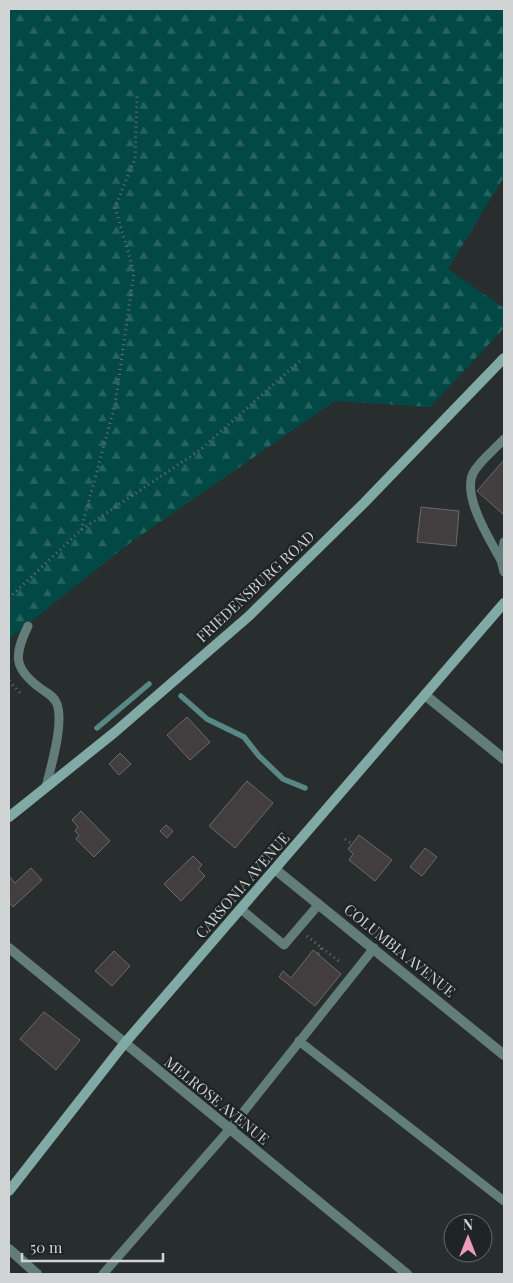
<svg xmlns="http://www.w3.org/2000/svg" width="513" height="1283" font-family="'Playfair Display',serif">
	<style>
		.forest { fill: url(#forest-firs) }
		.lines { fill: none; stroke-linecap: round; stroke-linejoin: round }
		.stream { stroke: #588885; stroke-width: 5.5 }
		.building { fill: #423d3e; stroke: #6e686a }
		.path { stroke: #6b7070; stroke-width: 3; stroke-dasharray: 1 4; stroke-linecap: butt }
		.lane { stroke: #637d7a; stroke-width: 9 }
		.street { stroke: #637d7a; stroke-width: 10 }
		.secondary { stroke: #81aaa6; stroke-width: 10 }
		.labels { text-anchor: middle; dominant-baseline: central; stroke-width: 5; stroke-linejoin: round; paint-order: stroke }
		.street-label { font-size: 15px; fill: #d0d4d4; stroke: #1f2424 }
	</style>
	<defs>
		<pattern id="forest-firs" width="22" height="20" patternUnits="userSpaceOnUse" patternTransform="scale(1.25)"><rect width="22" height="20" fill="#024945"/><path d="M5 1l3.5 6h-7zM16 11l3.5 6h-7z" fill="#26625f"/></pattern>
	</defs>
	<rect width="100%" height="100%" fill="#282e2e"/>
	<path class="forest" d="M 9,9 L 504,9 L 504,177 L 448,269 L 504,308 L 504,328 L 430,407 L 335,401 L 127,545 L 9,639 Z"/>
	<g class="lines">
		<g class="stream">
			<path d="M 181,696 L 207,719 L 244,737 L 259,756 L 283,779 L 305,788"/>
			<path d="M 97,728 L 149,684"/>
		</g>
	</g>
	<g class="building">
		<path d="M 504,460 L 504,515 L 477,491 Z"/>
		<path d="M 421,507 L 459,511 L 456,546 L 417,542 Z"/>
		<path d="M 187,717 L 210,742 L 190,760 L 167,735 Z"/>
		<path d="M 120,753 L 131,764 L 119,775 L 109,764 Z"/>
		<path d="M 247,781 L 273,803 L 235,848 L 209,826 Z"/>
		<path d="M 81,811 L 110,841 L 94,857 L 76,839 L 79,835 L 75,831 L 78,827 L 72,820 Z"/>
		<path d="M 166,825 L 173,831 L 167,838 L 160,831 Z"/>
		<path d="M 359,835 L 392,860 L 375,881 L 349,860 L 353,854 L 348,849 Z"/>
		<path d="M 425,848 L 437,857 L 422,876 L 410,867 Z"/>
		<path d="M 193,856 L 202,865 L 198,869 L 205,876 L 181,901 L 164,884 Z"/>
		<path d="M 31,868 L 42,880 L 13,907 L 9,902 L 9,876 L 15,883 Z"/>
		<path d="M 313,950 L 341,974 L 315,1006 L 279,977 L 283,971 L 291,978 Z"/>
		<path d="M 114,951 L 130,966 L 112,986 L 95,971 Z"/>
		<path d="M 44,1012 L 80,1040 L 56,1070 L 20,1039 Z"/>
	</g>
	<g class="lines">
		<g class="path">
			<path d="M 81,530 L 115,405 L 134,272 L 115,207 L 135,159 L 137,95"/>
			<path d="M 9,598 L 81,530 L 200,450 L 302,359"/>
			<path d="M 9,681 L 20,693"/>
			<path d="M 345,839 L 352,844"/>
			<path d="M 307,936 L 322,948 L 318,954"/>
			<path d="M 322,948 L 340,962"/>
		</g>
		<g class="lane">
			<path d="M 504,542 L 501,560 L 504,572"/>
			<path d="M 501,560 C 490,540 459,492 475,470 C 482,459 495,449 504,439"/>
			<path d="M 28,626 C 14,655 13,668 40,688 C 47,693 54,696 57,704 C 64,724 51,766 46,787"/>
			<path d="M 242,910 L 284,945 L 319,904"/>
			<path d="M 299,1041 L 504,1201"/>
			<path d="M 103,1274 L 229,1130 L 374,948"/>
		</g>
		<g class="street">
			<path d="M 425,695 L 504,759"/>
			<path d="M 276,870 L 504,1055"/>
			<path d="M 9,948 L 407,1274"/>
			<path d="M 9,1249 L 37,1274"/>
		</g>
		<g class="secondary">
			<path d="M 9,817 L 115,732 L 249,616 L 364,503 L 504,358"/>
			<path d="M 9,1191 L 124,1044 L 504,603"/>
		</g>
	</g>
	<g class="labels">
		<g class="street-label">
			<text transform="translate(255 586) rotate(-43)">FRIEDENSBURG ROAD</text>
			<text transform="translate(242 885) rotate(-49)">CARSONIA AVENUE</text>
			<text transform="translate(400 950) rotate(39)">COLUMBIA AVENUE</text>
			<text transform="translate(217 1100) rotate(39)">MELROSE AVENUE</text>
		</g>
	</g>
	<rect width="513" height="1283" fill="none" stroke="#d0d4d4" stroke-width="20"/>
	<g transform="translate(468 1238)"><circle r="24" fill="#1f2424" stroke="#666a6a"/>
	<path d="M0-4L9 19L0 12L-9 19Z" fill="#ef9ab8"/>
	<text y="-8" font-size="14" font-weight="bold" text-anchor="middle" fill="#d0d4d4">N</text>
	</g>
	<path d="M22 1253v8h141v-8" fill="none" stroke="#d0d4d4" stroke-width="2.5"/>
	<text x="30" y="1253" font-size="15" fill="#d0d4d4" stroke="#1f2424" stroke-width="4" paint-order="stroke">50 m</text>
</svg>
